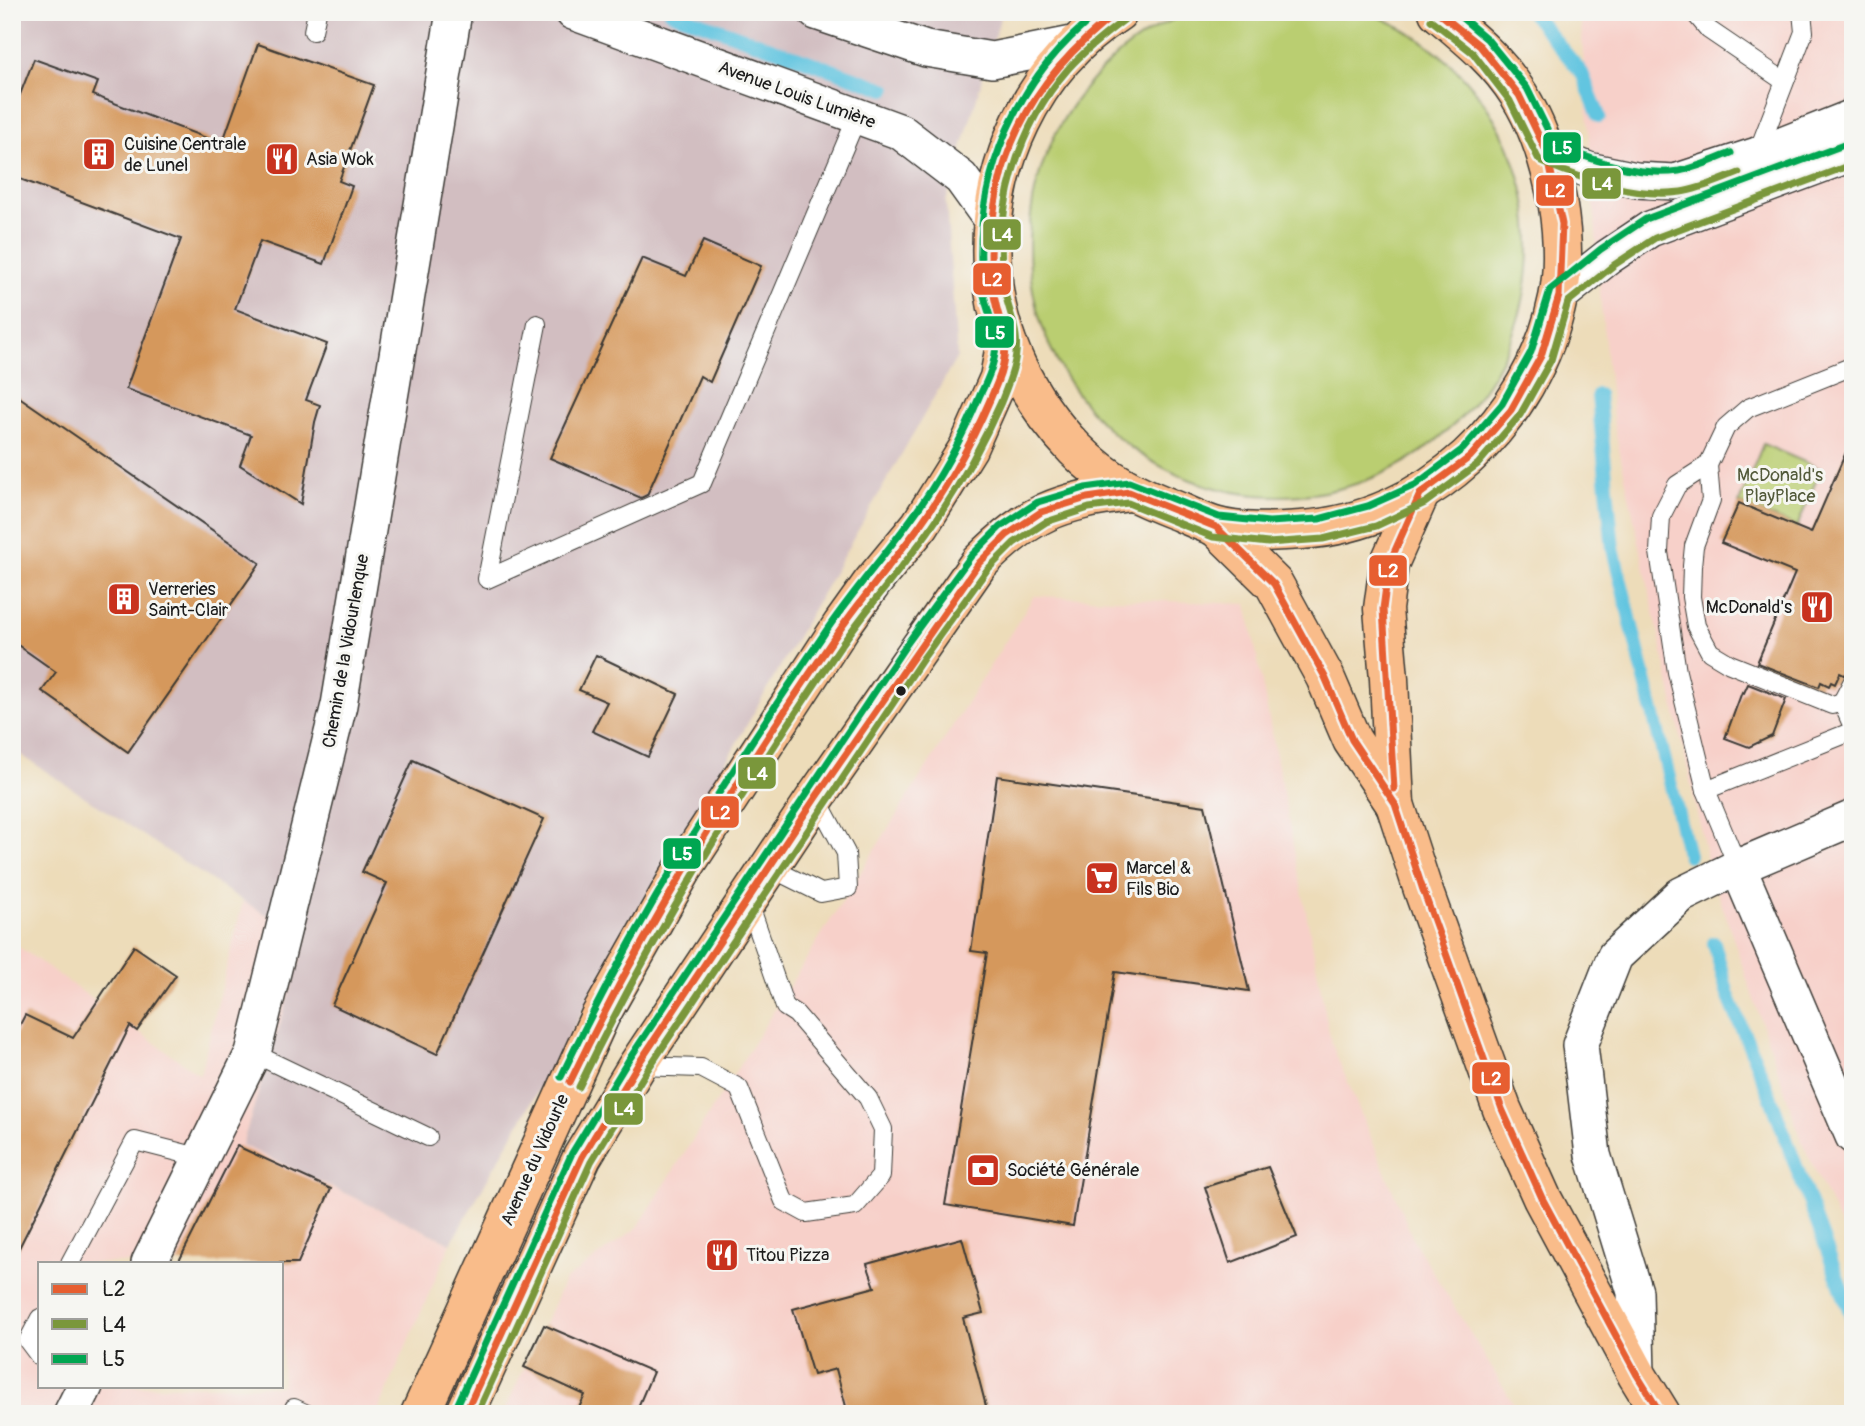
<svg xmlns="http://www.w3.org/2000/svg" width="1865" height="1426" font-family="Pangolin,sans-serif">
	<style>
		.built { fill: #f7d0c9; fill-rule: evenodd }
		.industrial { fill: #d2bec1 }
		.green { fill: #bace71; stroke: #6b7546; stroke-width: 2 }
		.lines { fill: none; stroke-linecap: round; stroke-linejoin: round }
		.stream { stroke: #62c5e0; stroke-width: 14 }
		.building { fill: #d5985b }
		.service-casing { stroke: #3b3934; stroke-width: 20 }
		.minor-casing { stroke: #3b3934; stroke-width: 38 }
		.primary-casing { stroke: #3b3934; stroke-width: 41 }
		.service { stroke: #fff; stroke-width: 18 }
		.minor { stroke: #fff; stroke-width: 35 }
		.primary { stroke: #f9bc8a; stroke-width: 38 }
		.bus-1-casing { stroke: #f6f6f2; stroke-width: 12 }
		.bus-2-casing { stroke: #f6f6f2; stroke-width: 12 }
		.bus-3-casing { stroke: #f6f6f2; stroke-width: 12 }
		.bus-1 { stroke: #e75e30; stroke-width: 7 }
		.bus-2 { stroke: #7a973b; stroke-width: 7 }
		.bus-3 { stroke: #00a651; stroke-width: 7 }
		.bus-dot { fill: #1c1c1c; stroke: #f6f6f2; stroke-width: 2.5 }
		.labels { text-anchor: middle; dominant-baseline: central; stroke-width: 6; stroke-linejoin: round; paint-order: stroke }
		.street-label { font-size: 18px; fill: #1c1c1c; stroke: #f6f6f2 }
		.poi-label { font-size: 18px; fill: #1c1c1c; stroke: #f6f6f2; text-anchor: start }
		.park-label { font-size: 18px; fill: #535a3a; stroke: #f6f6f2 }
		.line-badge { stroke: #f6f6f2; stroke-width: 2.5 }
		.badge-label { font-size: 19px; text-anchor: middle; font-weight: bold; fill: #fff }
	</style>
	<rect width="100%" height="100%" fill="#f6f6f2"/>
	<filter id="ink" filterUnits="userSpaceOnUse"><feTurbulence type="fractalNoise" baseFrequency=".0143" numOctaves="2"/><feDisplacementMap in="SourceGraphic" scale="14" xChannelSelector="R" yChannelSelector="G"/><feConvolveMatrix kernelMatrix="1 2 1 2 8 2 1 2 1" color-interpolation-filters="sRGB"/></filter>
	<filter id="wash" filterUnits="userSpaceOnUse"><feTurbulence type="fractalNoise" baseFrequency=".00686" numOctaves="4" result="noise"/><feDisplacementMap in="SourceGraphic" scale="28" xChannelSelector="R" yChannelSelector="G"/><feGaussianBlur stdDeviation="1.57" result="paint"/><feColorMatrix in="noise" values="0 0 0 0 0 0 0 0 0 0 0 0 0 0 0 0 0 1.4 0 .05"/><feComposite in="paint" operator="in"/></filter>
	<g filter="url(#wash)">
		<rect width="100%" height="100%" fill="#eddcb9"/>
		<g class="built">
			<path d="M 1580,12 L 1853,12 L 1853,1253 L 1802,1142 L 1708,864 L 1614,426 L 1601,305 Z"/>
			<path d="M 1034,596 L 1247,604 L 1331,1042 L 1414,1241 L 1520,1414 L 503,1414 L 564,1281 L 638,1227 Z"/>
			<path d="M 243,901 L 307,938 L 242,1145 L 451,1243 L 377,1414 L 12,1414 L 12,942 L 200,1075 ZM 40,1263 L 282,1263 L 282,1386 L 40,1386 Z"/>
		</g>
		<path class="industrial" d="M 12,12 L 1002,12 L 946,202 L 957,357 L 451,1243 L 242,1145 L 307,938 L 243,901 L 12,749 Z"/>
		<g class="green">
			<circle cx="1279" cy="246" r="250"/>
			<path d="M 1763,444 L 1821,469 L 1797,527 L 1739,503 Z"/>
		</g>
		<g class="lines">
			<g class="stream">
				<path d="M 671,12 L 885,89"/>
				<path d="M 1531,12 L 1582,73 L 1599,116"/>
				<path d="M 1598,395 L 1613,549 L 1688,855"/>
				<path d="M 1714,943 L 1728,995 L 1769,1093 L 1853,1320"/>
			</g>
		</g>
		<g id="blocks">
			<g class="building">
				<path d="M 258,44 L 374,85 L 339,181 L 352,186 L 324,264 L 260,241 L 235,309 L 327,344 L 306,400 L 320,405 L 315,422 L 301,504 L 240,465 L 251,435 L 126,389 L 181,239 L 12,176 L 12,115 L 34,59 L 98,82 L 93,95 L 222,144 Z"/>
				<path d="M 703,241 L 761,266 L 710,382 L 700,376 L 647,495 L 641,498 L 550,458 L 642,258 L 686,276 Z"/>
				<path d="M 12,392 L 260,563 L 128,752 L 42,691 L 56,672 L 12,641 Z"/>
				<path d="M 1853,436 L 1853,670 L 1844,675 L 1840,673 L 1835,684 L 1831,682 L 1829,686 L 1821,682 L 1819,687 L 1757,663 L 1795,573 L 1721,543 L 1739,503 L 1811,533 Z"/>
				<path d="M 596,655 L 678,694 L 648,757 L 592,731 L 607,702 L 579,690 Z"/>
				<path d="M 1748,684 L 1786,699 L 1772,736 L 1749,747 L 1725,738 L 1742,692 L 1744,693 Z"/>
				<path d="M 413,760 L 544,819 L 437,1054 L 332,1005 L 387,883 L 362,872 Z"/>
				<path d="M 997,776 L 1205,806 L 1249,991 L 1115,972 L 1073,1226 L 945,1205 L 987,953 L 971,951 Z"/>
				<path d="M 134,946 L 176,975 L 137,1031 L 130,1026 L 12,1262 L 12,1040 L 25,1015 L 73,1038 Z"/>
				<path d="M 237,1146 L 331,1189 L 298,1263 L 178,1263 Z"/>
				<path d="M 1268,1167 L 1297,1237 L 1230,1263 L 1205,1187 Z"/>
				<path d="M 962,1238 L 983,1313 L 963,1318 L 988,1414 L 848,1414 L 836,1369 L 813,1375 L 793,1309 L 875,1287 L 867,1264 Z"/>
				<path d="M 544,1325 L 653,1372 L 635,1414 L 576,1414 L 585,1395 L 524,1367 Z"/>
			</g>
		</g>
	</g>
	<g filter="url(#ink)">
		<use href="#blocks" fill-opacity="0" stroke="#3b3934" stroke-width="2"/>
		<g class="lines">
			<g class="service-casing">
				<g id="service">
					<path d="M 1694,12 L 1709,30 L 1784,81"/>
					<path d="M 313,31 L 317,12"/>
					<path d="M 1757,154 L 1804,32 L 1802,12"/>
					<path d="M 537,324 L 487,579 L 702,483 L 857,117"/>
					<path d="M 1708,465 L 1711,500 L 1694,546 L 1692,566 L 1691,597 L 1696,626 L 1710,652 L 1730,664 L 1832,705 L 1842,702"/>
					<path d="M 1853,681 L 1842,702 L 1853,727"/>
					<path d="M 1706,790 L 1853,731"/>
					<path d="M 769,867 L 821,893 L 848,888 L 846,853 L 816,797"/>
					<path d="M 1738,867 L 1706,790 L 1677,672 L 1659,552 L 1661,516 L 1677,485 L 1708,465 L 1726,427 L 1748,408 L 1853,366"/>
					<path d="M 253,1053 L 428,1137"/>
					<path d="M 637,1066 L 701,1068 L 739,1088 L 784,1201 L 806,1213 L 855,1206 L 881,1176 L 883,1129 L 868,1098 L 796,1014 L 785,1007 L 748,900"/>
					<path d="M 70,1263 L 135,1141 L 202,1158"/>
					<path d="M 40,1318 L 28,1341 L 40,1357"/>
					<path d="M 294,1408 L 307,1414"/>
				</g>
			</g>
			<g class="minor-casing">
				<g id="minor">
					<path d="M 573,12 L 901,132 L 961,178 L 992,221"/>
					<path d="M 816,12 L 926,49 L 992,60 L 1078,43"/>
					<path d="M 1547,153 L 1588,170 L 1636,180 L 1675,182 L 1757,155 L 1853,117"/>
					<path d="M 1559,296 L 1608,257 L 1650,229 L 1853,153"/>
					<path d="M 1853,818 L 1738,867 L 1853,1136"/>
					<path d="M 149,1263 L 253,1053 L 339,705 L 454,12"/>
					<path d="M 1637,1375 L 1635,1292 L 1593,1155 L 1580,1045 L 1615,956 L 1681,895 L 1738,867"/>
					<path d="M 71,1414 L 85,1386"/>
				</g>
			</g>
			<g class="primary-casing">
				<g id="primary">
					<path d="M 1118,12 C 1032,67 986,167 992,268 C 995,336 1028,400 1075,449 C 1109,483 1136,495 1180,512 C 1191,517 1202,522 1214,526 C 1241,534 1273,532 1301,530 C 1427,522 1533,421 1558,298 C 1565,265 1562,223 1555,190 C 1548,157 1537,124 1519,95 C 1498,61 1468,37 1438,12"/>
					<path d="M 1420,494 L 1389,564 L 1383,609 L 1389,679 L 1395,804 L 1422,887 L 1502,1109 L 1542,1198 L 1637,1375 L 1661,1414"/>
					<path d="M 1216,527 L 1274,584 L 1325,677 L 1352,740 L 1395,804"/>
					<path d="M 420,1414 L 600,1016 L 686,864 L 842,625 L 872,583 L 920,525 L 968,448 L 999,378 L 1006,340"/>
					<path d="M 465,1414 L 582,1157 L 637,1066 L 816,797 L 979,563 C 1030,512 1057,502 1129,492"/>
				</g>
			</g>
			<use href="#service" class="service"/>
			<use href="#minor" class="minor"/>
			<use href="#primary" class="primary"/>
			<g class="bus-1-casing">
				<g id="bus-1">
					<path d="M 1394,789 L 1383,609 L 1389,564 L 1420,494 L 1470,457 L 1511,410 L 1541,356 L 1559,296 L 1562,224 L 1547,153 L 1519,95 L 1480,46 L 1438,12"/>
					<path d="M 570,1082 C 643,929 734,784 830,644 C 858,602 891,565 920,525 C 951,481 977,433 997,383 C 1016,336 995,324 992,280 C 984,166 1028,80 1118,12"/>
					<path d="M 465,1414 L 582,1157 L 637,1066 L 816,797 L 979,563 L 1007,535 L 1041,512 L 1087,498 L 1129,492 L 1216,527 L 1274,584 L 1325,677 L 1352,740 L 1395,804 L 1422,887 L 1502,1109 L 1542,1198 L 1637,1375 L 1661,1414"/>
				</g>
			</g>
			<g class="bus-2-casing">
				<g id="bus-2">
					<path d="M 1431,20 L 1473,53 L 1510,101 L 1538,158 L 1542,162 C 1585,180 1634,198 1681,192 C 1701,189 1720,180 1739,173"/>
					<path d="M 579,1087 C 652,934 743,790 838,650 C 866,609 899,572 928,532 C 957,491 981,447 1001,402 C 1009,382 1019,359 1016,336 C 1014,318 1005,301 1003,282 C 995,207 1018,126 1068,69 C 1085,50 1104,35 1124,20"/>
					<path d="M 477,1414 L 591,1162 L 646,1072 L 924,657 L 987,570 L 1014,543 L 1046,522 L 1089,508 L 1128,503 L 1213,537 L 1268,543 L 1323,539 L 1376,526 L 1425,503 L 1478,464 L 1520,415 L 1551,360 L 1568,302 L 1614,265 L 1655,238 L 1853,164"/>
				</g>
			</g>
			<g class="bus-3-casing">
				<g id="bus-3">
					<path d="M 1455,12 L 1487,39 L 1527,88 L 1555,145 C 1593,160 1637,177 1679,171 C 1697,168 1714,160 1731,153"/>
					<path d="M 561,1077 C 634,923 725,778 822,637 C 849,596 882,559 911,519 C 939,481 962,439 980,395 C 988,379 996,361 996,342 C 995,324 983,303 982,282 C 973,177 1016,76 1100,12"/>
					<path d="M 455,1410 L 572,1153 L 628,1061 L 906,645 L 971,556 L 1000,527 L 1038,502 L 1085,488 L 1129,482 L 1219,517 L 1269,522 L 1319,519 L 1368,506 L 1415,485 L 1463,449 L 1502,404 L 1531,352 L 1550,290 L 1601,249 L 1646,219 L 1849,143"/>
				</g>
			</g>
			<use href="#bus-1" class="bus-1"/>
			<use href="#bus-2" class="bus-2"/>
			<use href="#bus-3" class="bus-3"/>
		</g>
	</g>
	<defs>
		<g id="building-square" transform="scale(1.75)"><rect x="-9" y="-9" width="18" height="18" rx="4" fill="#c8321e" stroke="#f6f6f2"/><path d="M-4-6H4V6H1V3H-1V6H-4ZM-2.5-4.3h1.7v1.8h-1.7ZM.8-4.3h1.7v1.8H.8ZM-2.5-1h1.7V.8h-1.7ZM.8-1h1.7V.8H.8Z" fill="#fff"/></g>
		<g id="restaurant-square" transform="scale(1.75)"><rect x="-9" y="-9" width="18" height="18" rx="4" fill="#c8321e" stroke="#f6f6f2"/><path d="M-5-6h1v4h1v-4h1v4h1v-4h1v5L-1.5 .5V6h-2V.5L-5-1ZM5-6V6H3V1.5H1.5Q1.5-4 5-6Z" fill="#fff"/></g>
		<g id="supermarket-square" transform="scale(1.75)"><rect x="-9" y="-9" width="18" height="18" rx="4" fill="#c8321e" stroke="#f6f6f2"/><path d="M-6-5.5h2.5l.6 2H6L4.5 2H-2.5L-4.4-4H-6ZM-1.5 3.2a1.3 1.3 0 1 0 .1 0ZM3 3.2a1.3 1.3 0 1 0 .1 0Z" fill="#fff"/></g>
		<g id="bank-square" transform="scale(1.75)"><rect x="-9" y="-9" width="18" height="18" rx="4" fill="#c8321e" stroke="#f6f6f2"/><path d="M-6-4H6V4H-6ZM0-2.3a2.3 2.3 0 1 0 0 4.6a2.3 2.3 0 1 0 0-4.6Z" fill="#fff"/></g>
	</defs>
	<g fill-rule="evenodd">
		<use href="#building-square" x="99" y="154"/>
		<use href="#restaurant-square" x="282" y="159"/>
		<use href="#building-square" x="124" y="599"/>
		<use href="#restaurant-square" x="1817" y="607"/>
		<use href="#supermarket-square" x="1102" y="878"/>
		<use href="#bank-square" x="983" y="1170"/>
		<use href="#restaurant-square" x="722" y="1255"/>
	</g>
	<circle class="bus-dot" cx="901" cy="691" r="6"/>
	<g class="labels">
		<g class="street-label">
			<text transform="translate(797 95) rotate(20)">Avenue Louis Lumière</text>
			<text transform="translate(346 651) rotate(-80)">Chemin de la Vidourlenque</text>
			<text transform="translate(535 1160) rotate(-66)">Avenue du Vidourle</text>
		</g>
		<g class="poi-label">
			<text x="124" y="144">Cuisine Centrale<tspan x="124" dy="21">de Lunel</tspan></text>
			<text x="306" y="159">Asia Wok</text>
			<text x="148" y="589">Verreries<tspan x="148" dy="21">Saint-Clair</tspan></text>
			<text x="1792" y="607" text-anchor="end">McDonald's</text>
			<text x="1126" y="868">Marcel &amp;<tspan x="1126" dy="21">Fils Bio</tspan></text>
			<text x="1007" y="1170">Société Générale</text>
			<text x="746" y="1255">Titou Pizza</text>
		</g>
		<g class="park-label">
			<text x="1780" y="475">McDonald's<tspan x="1780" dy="21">PlayPlace</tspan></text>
		</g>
	</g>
	<g class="line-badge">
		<rect x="1542" y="131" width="40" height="33" rx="7" fill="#00a651"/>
		<rect x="1581" y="167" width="41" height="33" rx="7" fill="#7a973b"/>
		<rect x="1535" y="174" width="40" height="33" rx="7" fill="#e75e30"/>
		<rect x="982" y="218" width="40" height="33" rx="7" fill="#7a973b"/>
		<rect x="972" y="262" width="40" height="34" rx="7" fill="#e75e30"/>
		<rect x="974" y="315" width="41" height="34" rx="7" fill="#00a651"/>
		<rect x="1368" y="554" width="40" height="33" rx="7" fill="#e75e30"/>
		<rect x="737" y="756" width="40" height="34" rx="7" fill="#7a973b"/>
		<rect x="700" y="795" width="40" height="34" rx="7" fill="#e75e30"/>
		<rect x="662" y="837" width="40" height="33" rx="7" fill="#00a651"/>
		<rect x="1471" y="1061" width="40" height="34" rx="7" fill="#e75e30"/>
		<rect x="603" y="1092" width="41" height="34" rx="7" fill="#7a973b"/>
	</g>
	<g class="badge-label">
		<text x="1562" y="154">L5</text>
		<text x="1602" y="190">L4</text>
		<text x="1555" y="197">L2</text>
		<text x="1002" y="241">L4</text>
		<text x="992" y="286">L2</text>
		<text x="995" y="339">L5</text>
		<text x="1388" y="577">L2</text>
		<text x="757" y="780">L4</text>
		<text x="720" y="819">L2</text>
		<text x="682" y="860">L5</text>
		<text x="1491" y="1085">L2</text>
		<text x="624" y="1115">L4</text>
	</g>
	<rect width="1865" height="1426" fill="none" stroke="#f6f6f2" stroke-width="42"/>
	<rect x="38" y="1262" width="245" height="126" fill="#f6f6f2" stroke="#9f9f9c" stroke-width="2"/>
	<rect x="52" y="1284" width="35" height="10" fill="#e75e30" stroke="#9f9f9c" stroke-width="2"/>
	<text x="102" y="1296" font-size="21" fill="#1c1c1c">L2</text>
	<rect x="52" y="1319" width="35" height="10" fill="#7a973b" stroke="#9f9f9c" stroke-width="2"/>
	<text x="102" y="1332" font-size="21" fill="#1c1c1c">L4</text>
	<rect x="52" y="1354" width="35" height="10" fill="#00a651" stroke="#9f9f9c" stroke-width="2"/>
	<text x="102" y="1366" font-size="21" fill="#1c1c1c">L5</text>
</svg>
